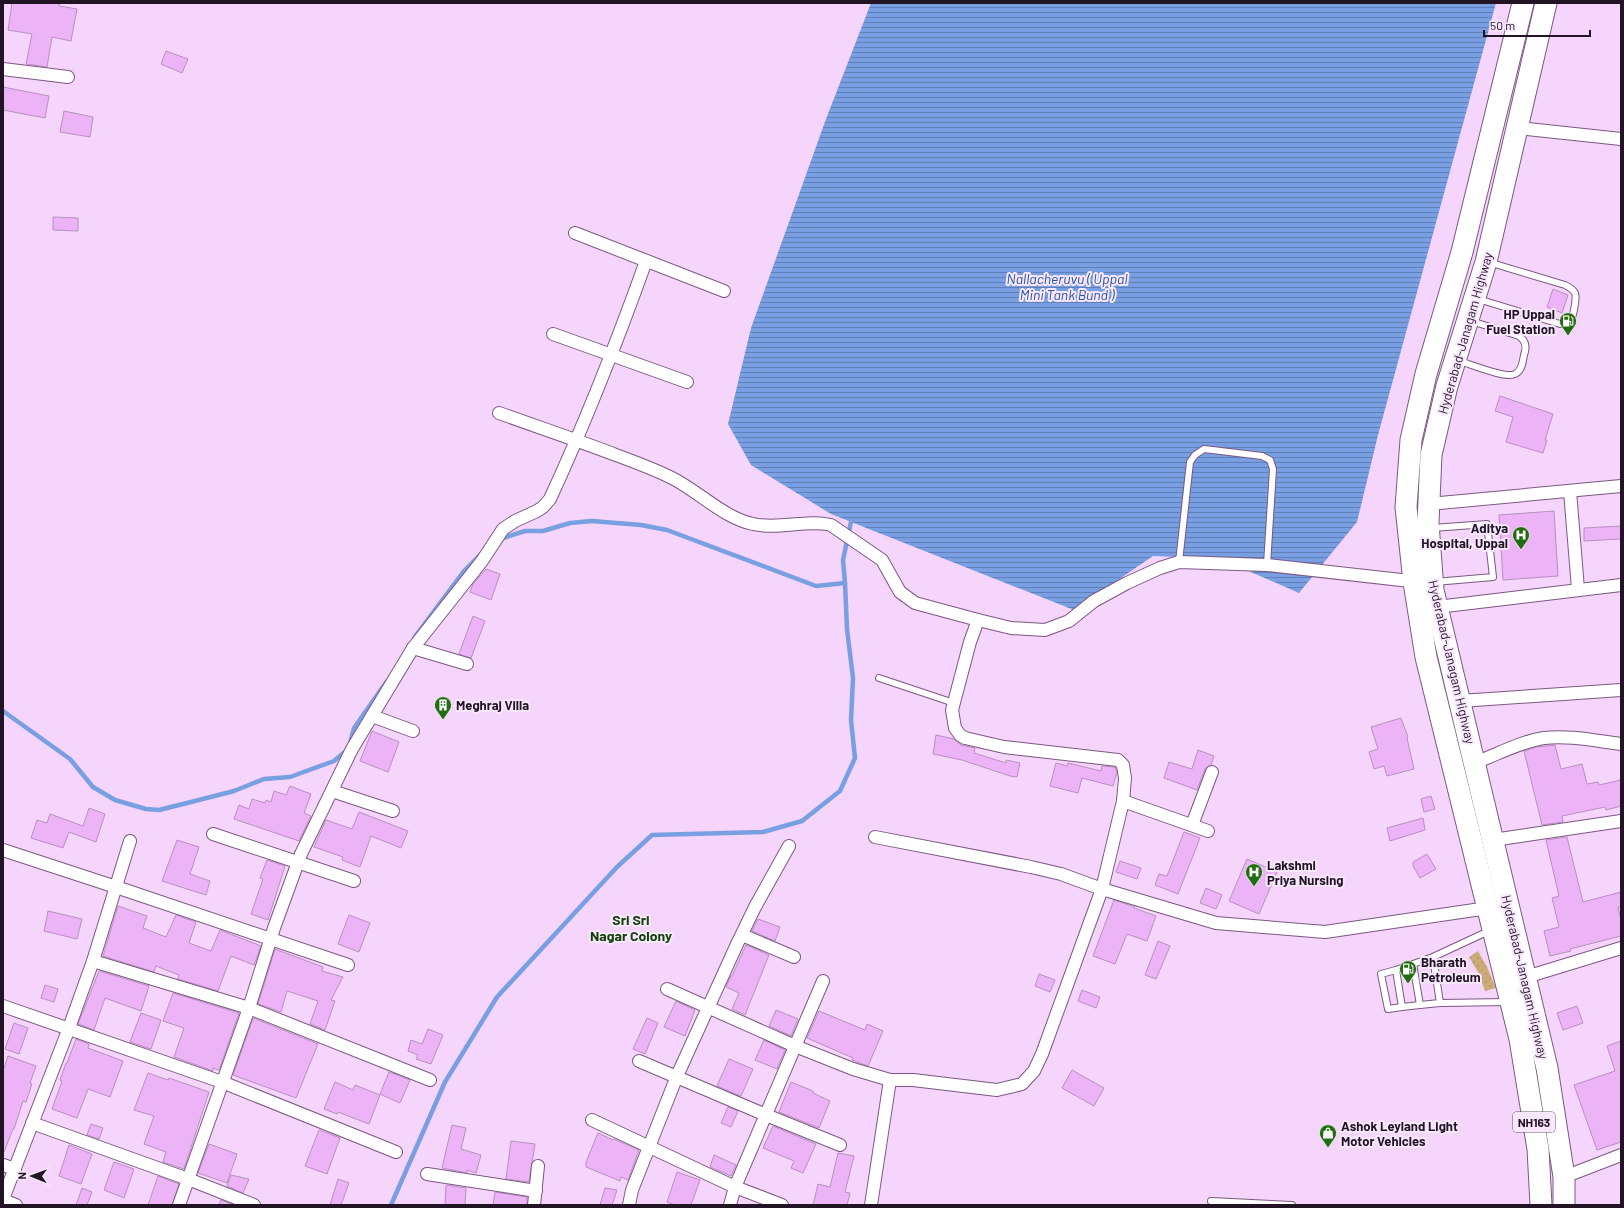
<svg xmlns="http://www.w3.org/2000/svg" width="1624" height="1208" font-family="Barlow,sans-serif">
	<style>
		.grass { fill: url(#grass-dots) }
		.water { fill: url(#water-rules) }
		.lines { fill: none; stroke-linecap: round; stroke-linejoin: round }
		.stream { stroke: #789fe2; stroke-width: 4.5 }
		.building { fill: #ecb4f7; stroke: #b790bf }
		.lane-casing { stroke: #7c5783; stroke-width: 8 }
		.street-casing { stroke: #7c5783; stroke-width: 14 }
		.highway-casing { stroke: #7c5783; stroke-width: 23 }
		.lane { stroke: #fff; stroke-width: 6 }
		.street { stroke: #fff; stroke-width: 12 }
		.highway { stroke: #fff; stroke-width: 21 }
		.labels { text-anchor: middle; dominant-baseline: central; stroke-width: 4; stroke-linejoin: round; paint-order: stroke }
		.shield { fill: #f9e8fd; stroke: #625466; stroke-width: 1 }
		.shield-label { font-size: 12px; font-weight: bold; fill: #221425 }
		.poi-label { font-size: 13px; font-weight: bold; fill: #221425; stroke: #f9e8fd; text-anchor: start }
		.street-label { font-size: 13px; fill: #221425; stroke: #f9e8fd }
		.water-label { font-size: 14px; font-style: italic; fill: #2653a2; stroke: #f9e8fd }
		.neighbourhood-label { font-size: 14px; font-weight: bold; fill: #124209; stroke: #f9e8fd }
	</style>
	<defs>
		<pattern id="grass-dots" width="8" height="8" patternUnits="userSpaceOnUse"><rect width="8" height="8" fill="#cbac78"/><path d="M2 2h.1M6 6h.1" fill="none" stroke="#ae9368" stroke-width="1.8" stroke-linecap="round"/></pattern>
		<pattern id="water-rules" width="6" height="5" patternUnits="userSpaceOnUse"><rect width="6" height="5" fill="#789fe2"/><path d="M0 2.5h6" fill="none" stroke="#6280b7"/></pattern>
	</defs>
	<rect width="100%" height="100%" fill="#f6d5fc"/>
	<path class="grass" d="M 1478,951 L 1487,967 L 1496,988 L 1485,991 L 1478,972 L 1469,957 Z"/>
	<path class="water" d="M 871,3 L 1496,3 L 1378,435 L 1357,522 L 1299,593 L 1221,559 L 1153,556 L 1074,610 L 831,514 L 751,465 L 728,424 L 751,328 L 826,119 Z"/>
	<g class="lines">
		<g class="stream">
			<path d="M 500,539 L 525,531 L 543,531 L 570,523 L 592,521 L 641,525 L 667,530 L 816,586 L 845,583 L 843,560 L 851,522"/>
			<path d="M 414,638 L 464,571 L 482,553"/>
			<path d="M 3,711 L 70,759 L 93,787 L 115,800 L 146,809 L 159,810 L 191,802 L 234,791 L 264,779 L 290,777 L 334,761 L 346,751"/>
			<path d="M 350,743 L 354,728 L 387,681"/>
			<path d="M 391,1205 L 445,1082 L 497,997 L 617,867 L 652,835 L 763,832 L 802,821 L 840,791 L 855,758 L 851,720 L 853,678 L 847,629 L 845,583"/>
		</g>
	</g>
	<g class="building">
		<path d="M 12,3 L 59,3 L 59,6 L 77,9 L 71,41 L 52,37 L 47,67 L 26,64 L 32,34 L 8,30 Z"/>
		<path d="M 166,51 L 188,59 L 182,73 L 161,64 Z"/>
		<path d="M 3,87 L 49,96 L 45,118 L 3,110 Z"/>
		<path d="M 64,111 L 93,117 L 90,137 L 60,132 Z"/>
		<path d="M 53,217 L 78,218 L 78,231 L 53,230 Z"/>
		<path d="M 1553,289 L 1568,295 L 1562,313 L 1547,307 Z"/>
		<path d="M 1500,396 L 1553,414 L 1545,440 L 1547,440 L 1543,453 L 1506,442 L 1513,417 L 1495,411 Z"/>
		<path d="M 1554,511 L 1558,576 L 1503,580 L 1499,515 Z"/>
		<path d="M 1621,526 L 1621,539 L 1584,541 L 1584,528 Z"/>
		<path d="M 486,569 L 500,574 L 491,600 L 470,592 L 473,584 Z"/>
		<path d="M 473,616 L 485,621 L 471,658 L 459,654 Z"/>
		<path d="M 1401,718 L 1408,737 L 1407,738 L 1414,769 L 1387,776 L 1384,766 L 1374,769 L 1369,752 L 1378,749 L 1371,727 Z"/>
		<path d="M 372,731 L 399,742 L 388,772 L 360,761 Z"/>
		<path d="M 936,735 L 954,739 L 961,745 L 975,748 L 974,753 L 1006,763 L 1006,760 L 1020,763 L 1017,777 L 1010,776 L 962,760 L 933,754 Z"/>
		<path d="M 1555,745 L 1561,769 L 1582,764 L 1587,784 L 1598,782 L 1599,785 L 1621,780 L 1621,806 L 1606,810 L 1605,807 L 1562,816 L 1563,822 L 1542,825 L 1524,751 L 1537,747 Z"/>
		<path d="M 1198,750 L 1214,756 L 1211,765 L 1205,769 L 1197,790 L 1164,778 L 1169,762 L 1192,769 Z"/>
		<path d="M 1056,763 L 1067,766 L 1068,763 L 1101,771 L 1102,766 L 1115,767 L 1117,772 L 1113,786 L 1082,778 L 1078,793 L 1050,786 Z"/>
		<path d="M 290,786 L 311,794 L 304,813 L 311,816 L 299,841 L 234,819 L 239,805 L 249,809 L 252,799 L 265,803 L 266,800 L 271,802 L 274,791 L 286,795 Z"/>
		<path d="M 1431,796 L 1435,809 L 1424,812 L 1421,799 Z"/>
		<path d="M 89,808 L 105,814 L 96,842 L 69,832 L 63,848 L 31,838 L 37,820 L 47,823 L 50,814 L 83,826 Z"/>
		<path d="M 359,812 L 408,831 L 401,848 L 371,836 L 360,867 L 342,860 L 343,857 L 314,847 L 326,820 L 352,829 Z"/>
		<path d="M 1423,818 L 1425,830 L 1390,841 L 1387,828 Z"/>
		<path d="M 1184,832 L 1200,838 L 1178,894 L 1155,885 L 1159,874 L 1167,876 Z"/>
		<path d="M 1567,837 L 1583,902 L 1621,892 L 1621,907 L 1618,907 L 1621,920 L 1621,936 L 1570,949 L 1571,951 L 1550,956 L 1544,931 L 1559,927 L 1552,898 L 1559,896 L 1546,840 Z"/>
		<path d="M 177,840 L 199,847 L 190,874 L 210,881 L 206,895 L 162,881 Z"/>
		<path d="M 1427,854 L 1436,869 L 1420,878 L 1413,866 L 1413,862 Z"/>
		<path d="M 1247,859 L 1277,872 L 1259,914 L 1229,901 Z"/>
		<path d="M 267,860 L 285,866 L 268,920 L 251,914 L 263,879 L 260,878 Z"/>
		<path d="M 1120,861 L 1141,868 L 1137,879 L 1116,872 Z"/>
		<path d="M 1206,888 L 1222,895 L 1216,909 L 1200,903 Z"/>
		<path d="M 1114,900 L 1135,907 L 1134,908 L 1156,916 L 1147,941 L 1127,934 L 1115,964 L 1093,956 Z"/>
		<path d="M 118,906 L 147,916 L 143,928 L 166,937 L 176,915 L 196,922 L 189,943 L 211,951 L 220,930 L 261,946 L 254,965 L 231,956 L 218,991 L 178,979 L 179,975 L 156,966 L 154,972 L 103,956 Z"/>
		<path d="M 48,911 L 82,919 L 77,939 L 44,931 Z"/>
		<path d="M 349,915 L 370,923 L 359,952 L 338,944 Z"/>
		<path d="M 758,919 L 780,927 L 775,941 L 752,931 Z"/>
		<path d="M 1158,941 L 1170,946 L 1156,979 L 1145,975 Z"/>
		<path d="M 746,945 L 769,955 L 745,1015 L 732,1009 L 739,993 L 726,987 L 731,976 L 732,976 Z"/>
		<path d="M 275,949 L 323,967 L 322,971 L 343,977 L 331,1000 L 335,1001 L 325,1030 L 310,1024 L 318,1001 L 287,991 L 281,1012 L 258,1004 Z"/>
		<path d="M 99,971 L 149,986 L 141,1011 L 105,998 L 94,1030 L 78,1024 Z"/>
		<path d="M 1039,974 L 1055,980 L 1050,992 L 1035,986 Z"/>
		<path d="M 45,985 L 58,989 L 54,1002 L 41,998 Z"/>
		<path d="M 1082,990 L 1100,997 L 1096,1008 L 1078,1001 Z"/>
		<path d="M 173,993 L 239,1013 L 219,1070 L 213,1068 L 213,1071 L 174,1057 L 184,1028 L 163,1021 Z"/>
		<path d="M 676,1001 L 695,1010 L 685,1036 L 664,1027 Z"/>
		<path d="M 1577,1006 L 1583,1023 L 1563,1030 L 1557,1013 Z"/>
		<path d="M 776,1010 L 798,1019 L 791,1036 L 769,1026 Z"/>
		<path d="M 819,1011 L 865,1030 L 867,1024 L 883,1031 L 868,1066 L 852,1060 L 853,1058 L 807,1038 Z"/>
		<path d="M 141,1013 L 161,1020 L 151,1049 L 130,1042 Z"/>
		<path d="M 253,1018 L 318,1044 L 296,1098 L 233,1075 Z"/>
		<path d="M 647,1018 L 658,1023 L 645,1054 L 633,1049 Z"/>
		<path d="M 14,1023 L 28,1028 L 19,1054 L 5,1049 Z"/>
		<path d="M 428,1029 L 443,1035 L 431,1064 L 416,1059 L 418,1055 L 408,1051 L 411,1040 L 422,1044 Z"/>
		<path d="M 76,1039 L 89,1044 L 88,1048 L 123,1061 L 110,1097 L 88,1089 L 77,1118 L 52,1109 L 62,1081 L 60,1080 L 66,1063 L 67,1063 Z"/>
		<path d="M 764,1040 L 785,1050 L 777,1069 L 755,1060 Z"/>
		<path d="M 1621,1041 L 1621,1142 L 1597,1150 L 1574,1085 L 1615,1071 L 1607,1046 Z"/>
		<path d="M 8,1056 L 36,1066 L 30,1083 L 32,1084 L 26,1102 L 23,1101 L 14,1129 L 13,1129 L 4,1152 L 3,1152 L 3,1071 Z"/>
		<path d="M 729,1059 L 753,1069 L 741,1096 L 717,1086 Z"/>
		<path d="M 1072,1070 L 1104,1088 L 1094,1106 L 1062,1088 Z"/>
		<path d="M 389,1072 L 410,1080 L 400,1103 L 380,1094 Z"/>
		<path d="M 148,1073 L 168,1080 L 169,1078 L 209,1092 L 184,1169 L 163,1162 L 166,1152 L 144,1144 L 154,1116 L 134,1110 Z"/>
		<path d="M 335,1082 L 353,1090 L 355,1085 L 380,1095 L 369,1124 L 338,1112 L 337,1114 L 324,1109 Z"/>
		<path d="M 791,1082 L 813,1091 L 813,1093 L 830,1101 L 819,1128 L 779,1112 Z"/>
		<path d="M 728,1107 L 738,1111 L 731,1127 L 721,1123 Z"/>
		<path d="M 91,1124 L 103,1128 L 99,1139 L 87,1135 Z"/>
		<path d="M 452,1125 L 466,1128 L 461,1149 L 481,1155 L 476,1173 L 467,1170 L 467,1173 L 442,1168 Z"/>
		<path d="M 773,1126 L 816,1144 L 803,1173 L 791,1168 L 794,1161 L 763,1148 Z"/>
		<path d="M 319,1130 L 340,1138 L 327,1174 L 305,1166 Z"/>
		<path d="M 598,1133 L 613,1140 L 614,1139 L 639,1150 L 628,1180 L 621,1177 L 620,1181 L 586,1167 L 586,1162 Z"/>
		<path d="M 511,1141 L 535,1144 L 529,1182 L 506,1179 Z"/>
		<path d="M 209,1144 L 237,1154 L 227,1183 L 198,1173 Z"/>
		<path d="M 69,1145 L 92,1154 L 81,1184 L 59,1176 Z"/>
		<path d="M 838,1153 L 854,1156 L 845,1192 L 850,1193 L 847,1205 L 813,1205 L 818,1184 L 830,1187 Z"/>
		<path d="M 714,1155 L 736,1165 L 731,1176 L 710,1167 Z"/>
		<path d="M 114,1162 L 134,1169 L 124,1198 L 104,1190 Z"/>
		<path d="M 677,1172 L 700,1180 L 691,1205 L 675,1205 L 667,1202 Z"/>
		<path d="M 231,1175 L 249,1179 L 243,1193 L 227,1186 Z"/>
		<path d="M 158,1176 L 179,1184 L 172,1205 L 148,1205 Z"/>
		<path d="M 338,1179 L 349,1183 L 341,1205 L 330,1205 Z"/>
		<path d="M 446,1185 L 466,1188 L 465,1205 L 445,1205 Z"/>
		<path d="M 82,1188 L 92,1192 L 87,1205 L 76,1205 Z"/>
		<path d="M 605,1188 L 617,1190 L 612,1205 L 600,1205 Z"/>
		<path d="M 495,1192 L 527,1197 L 527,1205 L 493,1205 Z"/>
		<path d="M 221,1200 L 234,1205 L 219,1205 Z"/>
	</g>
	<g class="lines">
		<g class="lane-casing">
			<g id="lane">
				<path d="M 1478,299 L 1560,324 C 1564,324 1567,325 1570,322 C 1573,318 1577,298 1575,293 C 1573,289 1569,287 1565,285 L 1488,262"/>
				<path d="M 1459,361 C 1470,364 1506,379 1515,374 C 1522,371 1523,361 1524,355 C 1527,347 1526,341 1519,336 L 1471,321"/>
				<path d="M 1432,528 L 1487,524 L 1493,577 L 1435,582"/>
				<path d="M 1179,562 L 1190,462 L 1195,455 L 1204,449 L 1262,456 L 1270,460 L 1273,469 L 1267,565"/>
				<path d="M 879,678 L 954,703"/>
				<path d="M 1491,930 L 1433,957 L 1440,1003 L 1507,1002"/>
				<path d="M 1433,957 L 1413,964 L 1420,1005 L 1440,1003"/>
				<path d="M 1413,964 L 1396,970 L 1402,1007 L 1420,1005"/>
				<path d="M 1396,970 L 1381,974 L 1388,1009 L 1402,1007"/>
				<path d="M 1211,1201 L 1292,1205"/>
			</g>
		</g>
		<g class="street-casing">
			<g id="street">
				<path d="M 3,69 L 68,77"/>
				<path d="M 1518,128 L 1621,139"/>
				<path d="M 575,233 L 724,291"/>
				<path d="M 553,334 L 687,382"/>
				<path d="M 499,413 C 538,427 577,440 616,455 C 635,462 654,469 672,478 C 698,491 724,518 753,524 C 779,530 806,519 831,525 L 882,560 L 900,592 L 915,603 L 978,620 L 970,642 L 952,710 L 955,728 L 960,735 L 965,738 L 1004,747 L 1118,760 L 1123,765 L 1125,778 L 1123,801 L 1102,889 L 1042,1054 L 1034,1071 L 1022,1084 L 997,1090 L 913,1080 L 890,1080 L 853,1069 L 795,1046 L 667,989"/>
				<path d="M 1570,491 L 1578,589"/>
				<path d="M 1429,504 L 1621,486"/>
				<path d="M 1437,607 L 1621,585"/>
				<path d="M 978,620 L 1011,628 L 1045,630 L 1069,621 L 1094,601 L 1127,583 L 1160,568 L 1179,562 L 1267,565 L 1419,582"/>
				<path d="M 413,648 L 467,664"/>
				<path d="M 1460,701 L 1621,690"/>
				<path d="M 372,716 L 413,731"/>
				<path d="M 1474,763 C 1496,755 1522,741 1544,738 C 1569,735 1596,741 1621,744"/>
				<path d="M 332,791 L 393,811"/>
				<path d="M 1123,801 L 1208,831"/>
				<path d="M 1192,825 L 1212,772"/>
				<path d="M 213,834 L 354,881"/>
				<path d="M 875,837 L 1031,867 L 1061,874 L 1102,889 L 1216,923 L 1325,932 L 1488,908"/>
				<path d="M 1493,840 L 1621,821"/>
				<path d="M 3,850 L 116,887 L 348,965"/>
				<path d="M 742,935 L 794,957"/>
				<path d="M 93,961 L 249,1008 L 430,1080"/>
				<path d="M 1526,977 L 1621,948"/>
				<path d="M 3,1006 L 222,1082 L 396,1152"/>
				<path d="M 639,1061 L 766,1115 L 840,1145"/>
				<path d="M 592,1120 L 735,1187 L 782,1205"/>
				<path d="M 32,1123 L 188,1179 L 254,1205"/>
				<path d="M 3,1165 L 15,1169"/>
				<path d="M 427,1174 L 536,1191"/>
				<path d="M 1564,1177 L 1621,1155"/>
				<path d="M 3,1199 L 69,1028 L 93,961 L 130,841"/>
				<path d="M 3,1200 L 16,1205"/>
				<path d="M 179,1205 L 249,1008 L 274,928 L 301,854 L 352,749 L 413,648 L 482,561 L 503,529 L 515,521 L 537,511 L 543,507 L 550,499 C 586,421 617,342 646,261"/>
				<path d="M 534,1205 L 538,1166"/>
				<path d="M 629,1205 L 632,1190 L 677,1076 L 738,942 L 755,907 L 789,846"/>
				<path d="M 730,1205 L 735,1187 L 823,981"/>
				<path d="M 871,1205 L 890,1080"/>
			</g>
		</g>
		<g class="highway-casing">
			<g id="highway">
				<path d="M 1523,3 L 1462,252 L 1426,374 L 1411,440 L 1406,507 L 1414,582 L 1426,657 L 1520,1039 L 1538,1149 L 1541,1205"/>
				<path d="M 1546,3 L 1486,262 L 1447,386 L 1431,455 L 1428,523 L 1433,590 L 1547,1068 L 1564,1177 L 1564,1205"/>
			</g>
		</g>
		<use href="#lane" class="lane"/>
		<use href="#street" class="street"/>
		<use href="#highway" class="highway"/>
	</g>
	<defs>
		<g id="fuel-pin" transform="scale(0.9)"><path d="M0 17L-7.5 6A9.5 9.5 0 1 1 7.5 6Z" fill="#206d10" stroke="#f9e8fd"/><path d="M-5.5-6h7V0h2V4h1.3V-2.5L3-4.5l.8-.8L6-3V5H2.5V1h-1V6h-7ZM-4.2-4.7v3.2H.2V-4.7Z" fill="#fff"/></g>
		<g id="hospital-pin" transform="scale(0.9)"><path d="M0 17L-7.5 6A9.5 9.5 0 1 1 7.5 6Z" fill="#206d10" stroke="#f9e8fd"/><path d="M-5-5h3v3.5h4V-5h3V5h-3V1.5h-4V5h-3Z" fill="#fff"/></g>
		<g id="building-pin" transform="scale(0.9)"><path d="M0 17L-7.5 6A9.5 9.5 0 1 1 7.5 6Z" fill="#206d10" stroke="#f9e8fd"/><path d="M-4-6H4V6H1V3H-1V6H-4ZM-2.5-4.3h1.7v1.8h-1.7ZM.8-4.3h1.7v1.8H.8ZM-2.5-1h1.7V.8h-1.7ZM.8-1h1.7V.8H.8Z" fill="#fff"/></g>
		<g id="shop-pin" transform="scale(0.9)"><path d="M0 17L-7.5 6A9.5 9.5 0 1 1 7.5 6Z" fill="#206d10" stroke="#f9e8fd"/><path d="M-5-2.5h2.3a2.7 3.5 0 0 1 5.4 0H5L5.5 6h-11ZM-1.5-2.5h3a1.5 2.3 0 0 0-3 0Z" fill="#fff"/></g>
	</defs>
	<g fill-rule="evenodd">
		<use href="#fuel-pin" x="1568" y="321"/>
		<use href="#hospital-pin" x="1521" y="535"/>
		<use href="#building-pin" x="443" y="705"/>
		<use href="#hospital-pin" x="1254" y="872"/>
		<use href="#fuel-pin" x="1408" y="969"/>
		<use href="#shop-pin" x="1328" y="1133"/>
	</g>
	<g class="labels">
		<rect class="shield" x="1513" y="1112" width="42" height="20" rx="3"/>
		<g class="shield-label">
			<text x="1534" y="1122">NH163</text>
		</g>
		<g class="poi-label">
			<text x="1555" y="314" text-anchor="end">HP Uppal<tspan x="1555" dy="15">Fuel Station</tspan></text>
			<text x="1508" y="528" text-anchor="end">Aditya<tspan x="1508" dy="15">Hospital, Uppal</tspan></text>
			<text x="456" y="705">Meghraj Villa</text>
			<text x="1267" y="865">Lakshmi<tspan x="1267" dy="15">Priya Nursing</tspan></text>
			<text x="1421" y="962">Bharath<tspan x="1421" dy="15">Petroleum</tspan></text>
			<text x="1341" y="1126">Ashok Leyland Light<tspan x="1341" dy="15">Motor Vehicles</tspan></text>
		</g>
		<g class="street-label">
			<text transform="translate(1465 333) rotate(-74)">Hyderabad-Janagam Highway</text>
			<text transform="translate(1452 662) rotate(77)">Hyderabad-Janagam Highway</text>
			<text transform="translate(1525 977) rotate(77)">Hyderabad-Janagam Highway</text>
		</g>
		<g class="water-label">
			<text x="1067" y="278">Nallacheruvu ( Uppal<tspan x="1067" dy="16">Mini Tank Bund )</tspan></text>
		</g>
		<g class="neighbourhood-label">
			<text x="631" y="919">Sri Sri<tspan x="631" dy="16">Nagar Colony</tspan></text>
		</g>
	</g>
	<rect width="1624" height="1208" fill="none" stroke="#221425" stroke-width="8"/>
	<g transform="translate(32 1176) rotate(271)" stroke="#f9e8fd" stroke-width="3" paint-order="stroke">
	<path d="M0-3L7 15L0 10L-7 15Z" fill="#221425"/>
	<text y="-6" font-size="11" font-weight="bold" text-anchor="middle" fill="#221425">N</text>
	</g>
	<path d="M1484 30v6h106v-6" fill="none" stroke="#221425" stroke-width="2"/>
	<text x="1490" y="30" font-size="12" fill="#221425" stroke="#f9e8fd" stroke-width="3" paint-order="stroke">50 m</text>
</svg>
